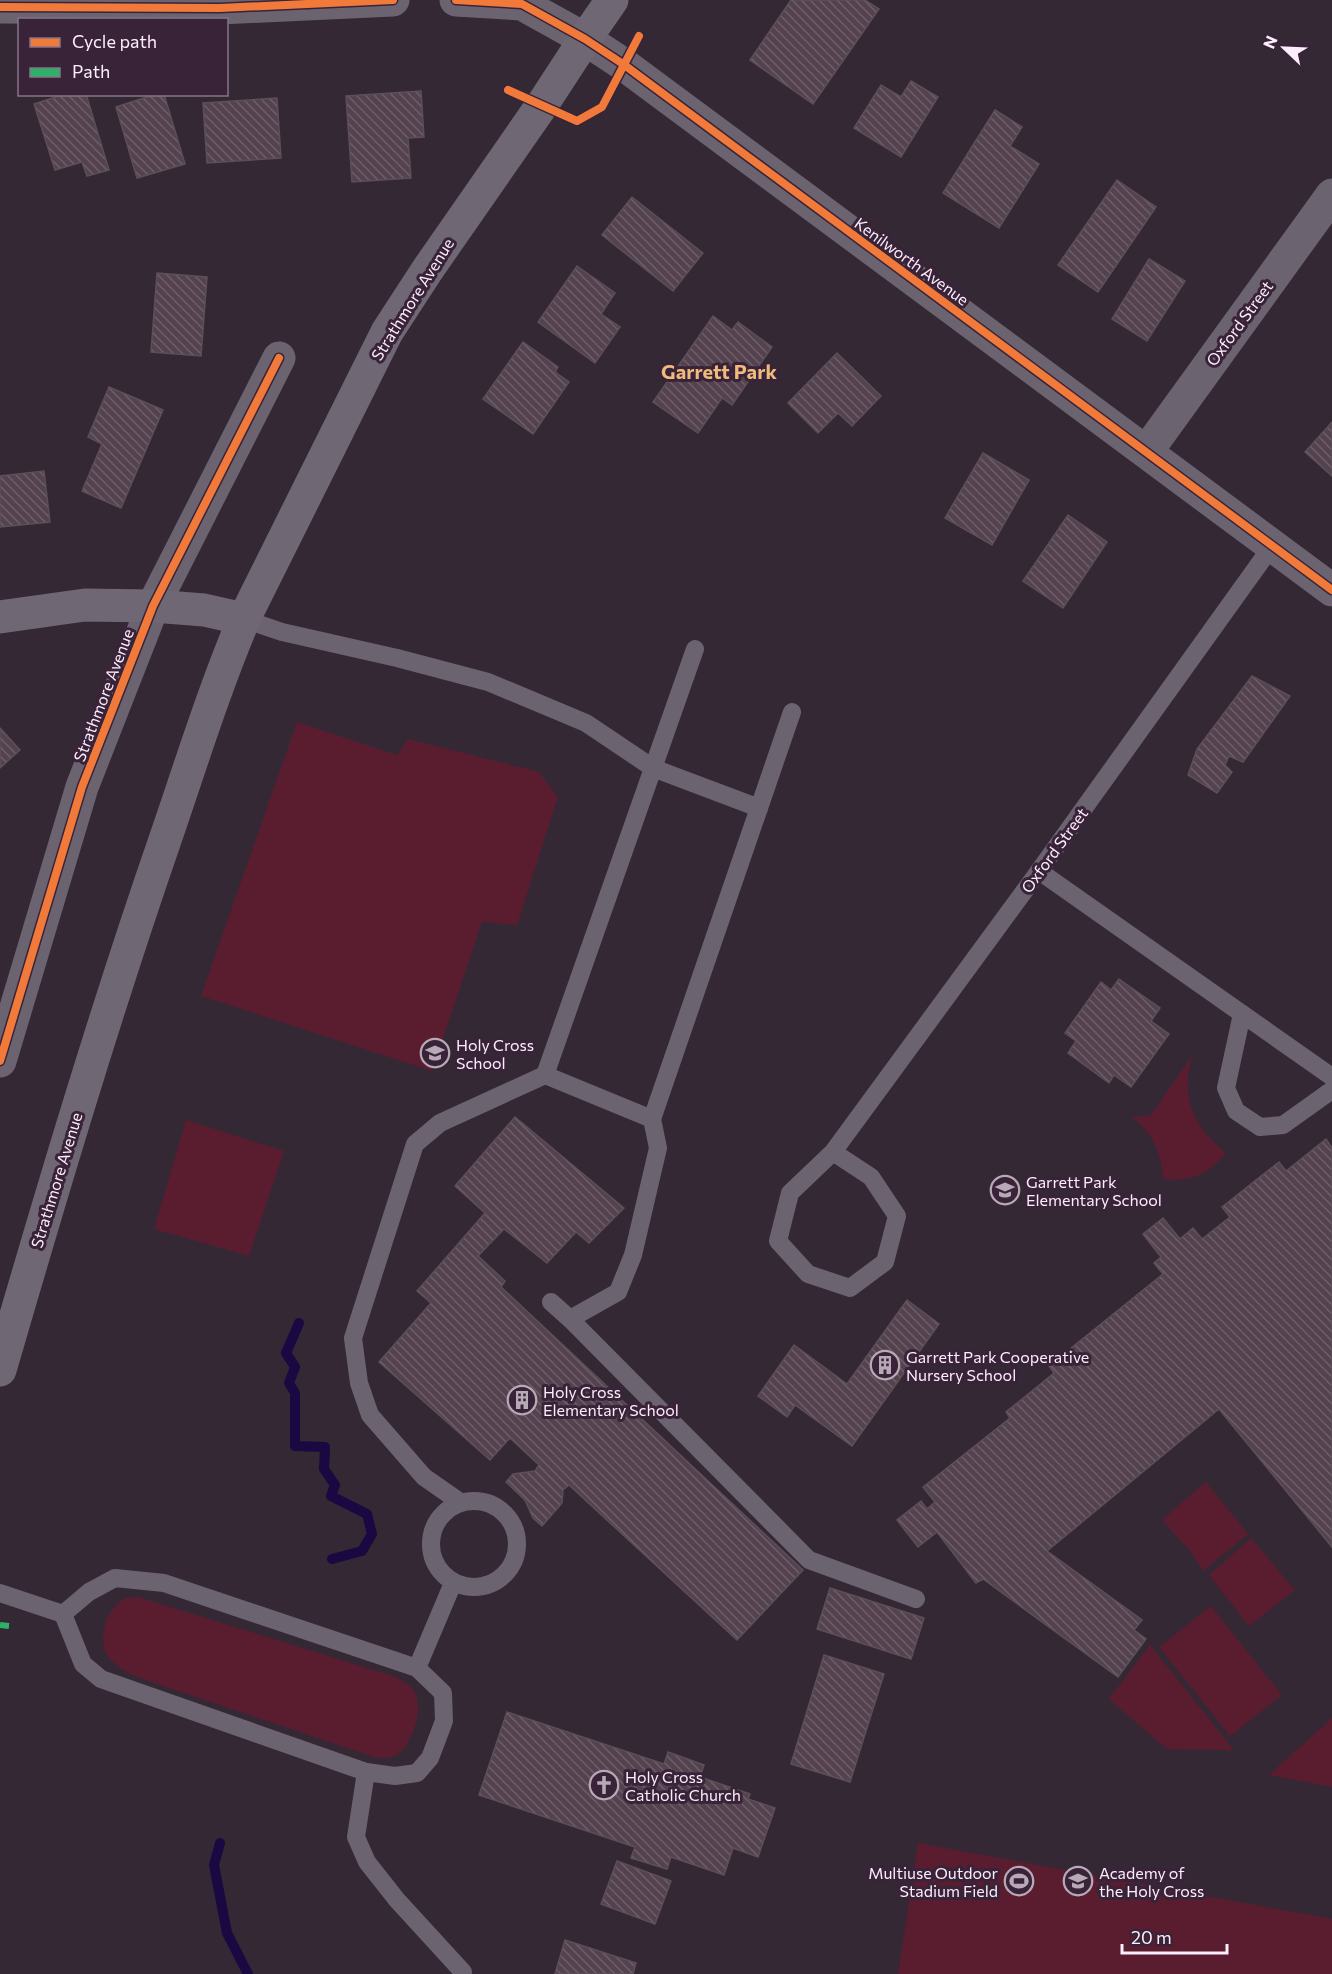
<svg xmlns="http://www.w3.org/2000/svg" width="1332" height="1974" font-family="Commissioner,sans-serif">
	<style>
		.green { fill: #5a1d2f }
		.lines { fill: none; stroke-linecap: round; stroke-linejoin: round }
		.stream { stroke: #190841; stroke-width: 10 }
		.building { fill: url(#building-back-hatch); stroke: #5b4f58; stroke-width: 1.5 }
		.lane { stroke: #6b6470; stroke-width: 18 }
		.street { stroke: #6b6470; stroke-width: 33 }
		.secondary { stroke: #706774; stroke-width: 33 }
		.quiet { stroke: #2db169; stroke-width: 6; stroke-dasharray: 12 6; stroke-linecap: butt }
		.cycleway-casing { stroke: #392339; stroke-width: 11 }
		.cycleway { stroke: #f17a3a; stroke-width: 8 }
		.labels { text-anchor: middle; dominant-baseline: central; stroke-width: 6; stroke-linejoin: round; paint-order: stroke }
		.street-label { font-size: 16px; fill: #fdeefc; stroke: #392339 }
		.poi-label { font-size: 16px; fill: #fdeefc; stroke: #392339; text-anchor: start }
		.quarter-label { font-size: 20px; font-weight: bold; fill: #f0ba7c; stroke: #392339 }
	</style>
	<defs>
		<pattern id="building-back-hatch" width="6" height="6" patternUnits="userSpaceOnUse" patternTransform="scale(1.5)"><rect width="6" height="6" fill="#55424f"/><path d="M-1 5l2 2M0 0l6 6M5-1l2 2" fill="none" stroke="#6e5e69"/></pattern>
	</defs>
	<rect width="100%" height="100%" fill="#342834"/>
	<g class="green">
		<path d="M 297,722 L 397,755 L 408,739 L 539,772 L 558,797 L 517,925 L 482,922 L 432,1071 L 201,996 Z"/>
		<path d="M 1192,1056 C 1180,1100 1194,1125 1226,1154 C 1202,1177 1197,1179 1164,1180 C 1161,1155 1153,1132 1132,1117 L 1151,1115 Z"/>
		<path d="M 186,1120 L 284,1151 L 249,1256 L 154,1229 Z"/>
		<path d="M 1206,1482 L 1248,1534 L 1203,1571 L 1190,1551 L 1162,1520 Z"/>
		<path d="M 1251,1538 L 1295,1590 L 1249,1626 L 1209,1575 Z"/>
		<path d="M 138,1597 L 396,1677 C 401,1680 408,1684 412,1688 C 426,1704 413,1745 396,1755 C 391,1758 383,1758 377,1758 L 137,1677 C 125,1671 110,1664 105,1650 C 99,1633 108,1608 124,1599 C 127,1597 133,1597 138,1597 Z"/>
		<path d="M 1211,1606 L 1282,1695 L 1230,1736 L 1159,1647 Z"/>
		<path d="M 1150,1645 L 1234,1750 L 1167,1749 L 1109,1699 Z"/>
		<path d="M 1332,1718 L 1332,1787 L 1269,1775 Z"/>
		<path d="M 918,1843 L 1332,1919 L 1332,1974 L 898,1974 Z"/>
	</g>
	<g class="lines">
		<g class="stream">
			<path d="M 299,1323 L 286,1353 L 295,1367 L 289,1383 L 295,1393 L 295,1446 L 325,1447 L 324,1469 L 335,1485 L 331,1496 L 367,1514 L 372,1534 L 362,1551 L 332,1559"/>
			<path d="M 220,1843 L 214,1865 L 227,1933 L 248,1974"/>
		</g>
	</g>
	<g class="building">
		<path d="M 791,0 L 865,0 L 879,9 L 813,104 L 750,60 Z"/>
		<path d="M 911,81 L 938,97 L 901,157 L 854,128 L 881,85 L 901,97 Z"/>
		<path d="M 421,91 L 424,137 L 408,138 L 411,178 L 352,182 L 346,96 Z"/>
		<path d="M 65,94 L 86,94 L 109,170 L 87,176 L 82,162 L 55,170 L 34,104 Z"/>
		<path d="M 156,94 L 164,94 L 185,164 L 137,178 L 116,107 Z"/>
		<path d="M 277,98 L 281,158 L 207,163 L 203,103 Z"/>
		<path d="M 995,110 L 1022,127 L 1010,146 L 1039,164 L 999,228 L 943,193 Z"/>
		<path d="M 1117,180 L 1156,207 L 1098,292 L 1058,265 Z"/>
		<path d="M 632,197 L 703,253 L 673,291 L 602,235 Z"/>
		<path d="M 1149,259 L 1185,281 L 1147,341 L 1112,319 Z"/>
		<path d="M 577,266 L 615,293 L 601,314 L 620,327 L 595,363 L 538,322 Z"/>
		<path d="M 157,273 L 207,277 L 201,356 L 151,352 Z"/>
		<path d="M 713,316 L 732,330 L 738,322 L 772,347 L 732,405 L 722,398 L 698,433 L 653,402 Z"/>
		<path d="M 523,342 L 558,367 L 555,372 L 569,382 L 533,434 L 483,399 Z"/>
		<path d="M 837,353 L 881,396 L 852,426 L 838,413 L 818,433 L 788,403 Z"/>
		<path d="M 109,387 L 163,410 L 121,508 L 82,491 L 102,444 L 88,437 Z"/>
		<path d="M 1332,422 L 1332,476 L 1305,452 Z"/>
		<path d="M 983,453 L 1029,480 L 992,545 L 945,518 Z"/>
		<path d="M 44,471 L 50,522 L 0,527 L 0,476 Z"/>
		<path d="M 1068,515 L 1107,542 L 1063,608 L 1023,581 Z"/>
		<path d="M 1252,676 L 1290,696 L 1243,762 L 1229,756 L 1225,765 L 1232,772 L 1217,793 L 1188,775 L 1197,749 Z"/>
		<path d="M 0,728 L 20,750 L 0,768 Z"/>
		<path d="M 1119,979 L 1160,1008 L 1151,1021 L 1169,1034 L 1131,1087 L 1114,1075 L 1109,1083 L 1068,1053 L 1076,1041 L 1065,1033 L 1101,982 L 1111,990 Z"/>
		<path d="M 515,1117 L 624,1208 L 589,1243 L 576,1232 L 547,1263 L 504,1229 L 478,1256 L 505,1281 L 501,1287 L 803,1570 L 737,1640 L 569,1485 L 563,1490 L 562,1503 L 542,1526 L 533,1518 L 525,1500 L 506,1482 L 513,1474 L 535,1471 L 539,1465 L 510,1438 L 490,1460 L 379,1362 L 431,1303 L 417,1291 L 485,1213 L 455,1186 Z"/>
		<path d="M 1326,1139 L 1332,1148 L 1332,1547 L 1219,1409 L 1047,1551 L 1142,1620 L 1134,1630 L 1146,1639 L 1118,1677 L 983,1579 L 976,1583 L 937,1532 L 918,1547 L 897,1520 L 921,1501 L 927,1509 L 935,1502 L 923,1487 L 1010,1418 L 1006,1412 L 1054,1373 L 1049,1366 L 1163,1274 L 1154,1263 L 1161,1257 L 1143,1234 L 1163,1218 L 1180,1239 L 1193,1228 L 1202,1239 L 1230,1217 L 1222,1207 L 1279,1162 L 1286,1171 Z"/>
		<path d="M 907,1300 L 939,1324 L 852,1446 L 795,1405 L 787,1417 L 758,1396 L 794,1345 L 847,1384 Z"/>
		<path d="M 830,1588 L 924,1618 L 911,1659 L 817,1629 Z"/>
		<path d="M 824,1655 L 884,1674 L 850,1782 L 791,1764 Z"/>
		<path d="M 507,1712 L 664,1764 L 668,1752 L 704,1765 L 700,1777 L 750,1794 L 748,1799 L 775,1808 L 758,1857 L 733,1848 L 724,1875 L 671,1857 L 667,1869 L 631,1858 L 635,1847 L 479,1795 Z"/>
		<path d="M 617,1861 L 671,1881 L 655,1924 L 601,1904 Z"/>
		<path d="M 565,1940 L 636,1963 L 633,1974 L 555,1974 Z"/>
	</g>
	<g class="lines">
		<g class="lane">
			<path d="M 244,619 L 282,632 L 397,658 L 488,682 L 586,723 L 653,768 L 759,808"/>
			<path d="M 695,649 L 545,1075 L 652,1119 L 792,712"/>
			<path d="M 1039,871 L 1332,1077"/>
			<path d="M 1242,1014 L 1226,1088 L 1236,1111 L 1260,1127 L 1283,1125 L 1332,1090"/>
			<path d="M 833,1152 L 871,1177 L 897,1216 L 885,1262 L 850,1288 L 808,1274 L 778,1241 L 790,1193 L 833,1152 L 1039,871 L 1272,546"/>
			<path d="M 551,1302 L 570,1319 L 618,1292 L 633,1255 L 658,1148 L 652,1119"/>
			<path d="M 570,1319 L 809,1560 L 916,1599"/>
			<circle cx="474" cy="1544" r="43"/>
			<path d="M 460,1502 L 424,1477 L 370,1415 L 359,1383 L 353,1338 L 415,1144 L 440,1123 L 545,1075"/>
			<path d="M 0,1593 L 63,1614 L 83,1664 L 101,1679 L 366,1772 L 395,1776 L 417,1773 L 430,1758 L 444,1721 L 443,1693 L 417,1668 L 164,1583 L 115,1578 L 89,1592 L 63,1614"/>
			<path d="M 417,1668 L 453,1583"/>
			<path d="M 366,1772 L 356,1837 L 367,1862 L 397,1900 L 463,1972"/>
		</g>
		<g class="street">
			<path d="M 456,0 L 522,4 L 585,39 L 623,64 L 1332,590"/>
			<path d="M 0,7 L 220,8 L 393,0"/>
			<path d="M 1147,451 L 1332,195"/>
			<path d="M 0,1061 L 82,787 L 153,606 L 279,358"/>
		</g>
		<g class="secondary">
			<path d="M 0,617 L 85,605 L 153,606 L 204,610 L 244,619"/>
			<path d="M 0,1370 C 52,1191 105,1013 166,837 C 191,764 214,690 244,619 L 387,332 L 428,269 L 542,105 L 585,39 L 612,0"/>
		</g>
		<path class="quiet" d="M 0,1625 L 9,1626"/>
		<g class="cycleway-casing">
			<g id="cycleway">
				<path d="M 456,0 L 522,4 L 585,39 L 623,64 L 1332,590"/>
				<path d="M 0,7 L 220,8 L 393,0"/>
				<path d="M 508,90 L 577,121 L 602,107 L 639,36"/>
				<path d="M 0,1061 L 82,787 L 153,606 L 279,358"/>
			</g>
		</g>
		<use href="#cycleway" class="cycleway"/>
	</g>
	<defs>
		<g id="school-ring" transform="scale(1.5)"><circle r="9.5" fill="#392339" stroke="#b7a9b6" stroke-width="1.5"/><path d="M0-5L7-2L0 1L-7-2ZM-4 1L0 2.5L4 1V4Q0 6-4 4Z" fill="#b7a9b6"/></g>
		<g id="building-ring" transform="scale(1.5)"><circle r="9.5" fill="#392339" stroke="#b7a9b6" stroke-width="1.5"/><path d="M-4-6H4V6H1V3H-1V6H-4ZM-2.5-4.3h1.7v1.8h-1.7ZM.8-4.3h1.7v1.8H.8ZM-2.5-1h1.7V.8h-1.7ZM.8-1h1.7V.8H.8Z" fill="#b7a9b6"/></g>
		<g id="church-ring" transform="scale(1.5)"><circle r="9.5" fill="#392339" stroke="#b7a9b6" stroke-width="1.5"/><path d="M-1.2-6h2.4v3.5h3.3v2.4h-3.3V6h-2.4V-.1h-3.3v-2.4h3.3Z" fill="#b7a9b6"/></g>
		<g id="stadium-ring" transform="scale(1.5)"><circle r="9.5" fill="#392339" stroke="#b7a9b6" stroke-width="1.5"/><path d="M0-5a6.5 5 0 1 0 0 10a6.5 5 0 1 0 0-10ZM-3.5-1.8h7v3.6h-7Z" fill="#b7a9b6"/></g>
	</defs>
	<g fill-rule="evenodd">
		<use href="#school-ring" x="435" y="1053"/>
		<use href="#school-ring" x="1005" y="1190"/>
		<use href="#building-ring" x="885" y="1365"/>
		<use href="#building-ring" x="522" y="1400"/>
		<use href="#church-ring" x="604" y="1785"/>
		<use href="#stadium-ring" x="1019" y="1881"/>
		<use href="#school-ring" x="1078" y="1881"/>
	</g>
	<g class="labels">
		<g class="street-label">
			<text transform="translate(912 261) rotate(36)">Kenilworth Avenue</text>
			<text transform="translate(412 299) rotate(-58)">Strathmore Avenue</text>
			<text transform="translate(1239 323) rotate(-54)">Oxford Street</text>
			<text transform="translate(103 695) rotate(-69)">Strathmore Avenue</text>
			<text transform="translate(1054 850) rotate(-54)">Oxford Street</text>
			<text transform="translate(56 1180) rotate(-73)">Strathmore Avenue</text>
		</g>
		<g class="poi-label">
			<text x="456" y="1044">Holy Cross<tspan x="456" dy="18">School</tspan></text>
			<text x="1026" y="1181">Garrett Park<tspan x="1026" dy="18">Elementary School</tspan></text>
			<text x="906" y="1356">Garrett Park Cooperative<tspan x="906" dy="18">Nursery School</tspan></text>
			<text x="543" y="1391">Holy Cross<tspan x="543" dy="18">Elementary School</tspan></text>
			<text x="625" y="1776">Holy Cross<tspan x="625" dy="18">Catholic Church</tspan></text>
			<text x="998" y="1872" text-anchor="end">Multiuse Outdoor<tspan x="998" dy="18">Stadium Field</tspan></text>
			<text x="1099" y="1872">Academy of<tspan x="1099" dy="18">the Holy Cross</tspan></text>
		</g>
		<g class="quarter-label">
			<text x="719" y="371">Garrett Park</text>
		</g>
	</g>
	<rect x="18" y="18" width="210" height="78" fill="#392339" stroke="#877487" stroke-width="1.5"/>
	<rect x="30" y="38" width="30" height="9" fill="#f17a3a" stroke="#877487" stroke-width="1.5"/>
	<text x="72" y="48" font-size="18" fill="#fdeefc">Cycle path</text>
	<rect x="30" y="68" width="30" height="9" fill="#2db169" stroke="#877487" stroke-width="1.5"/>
	<text x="72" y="78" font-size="18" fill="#fdeefc">Path</text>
	<g transform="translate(1284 48) rotate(293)" stroke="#392339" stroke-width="4.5" paint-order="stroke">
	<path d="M0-4.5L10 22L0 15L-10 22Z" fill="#fdeefc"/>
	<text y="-9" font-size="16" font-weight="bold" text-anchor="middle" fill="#fdeefc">N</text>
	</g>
	<path d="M1122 1944v9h105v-9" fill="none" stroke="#fdeefc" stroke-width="3"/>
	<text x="1131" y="1944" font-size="18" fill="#fdeefc" stroke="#392339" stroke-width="4.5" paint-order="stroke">20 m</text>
</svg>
